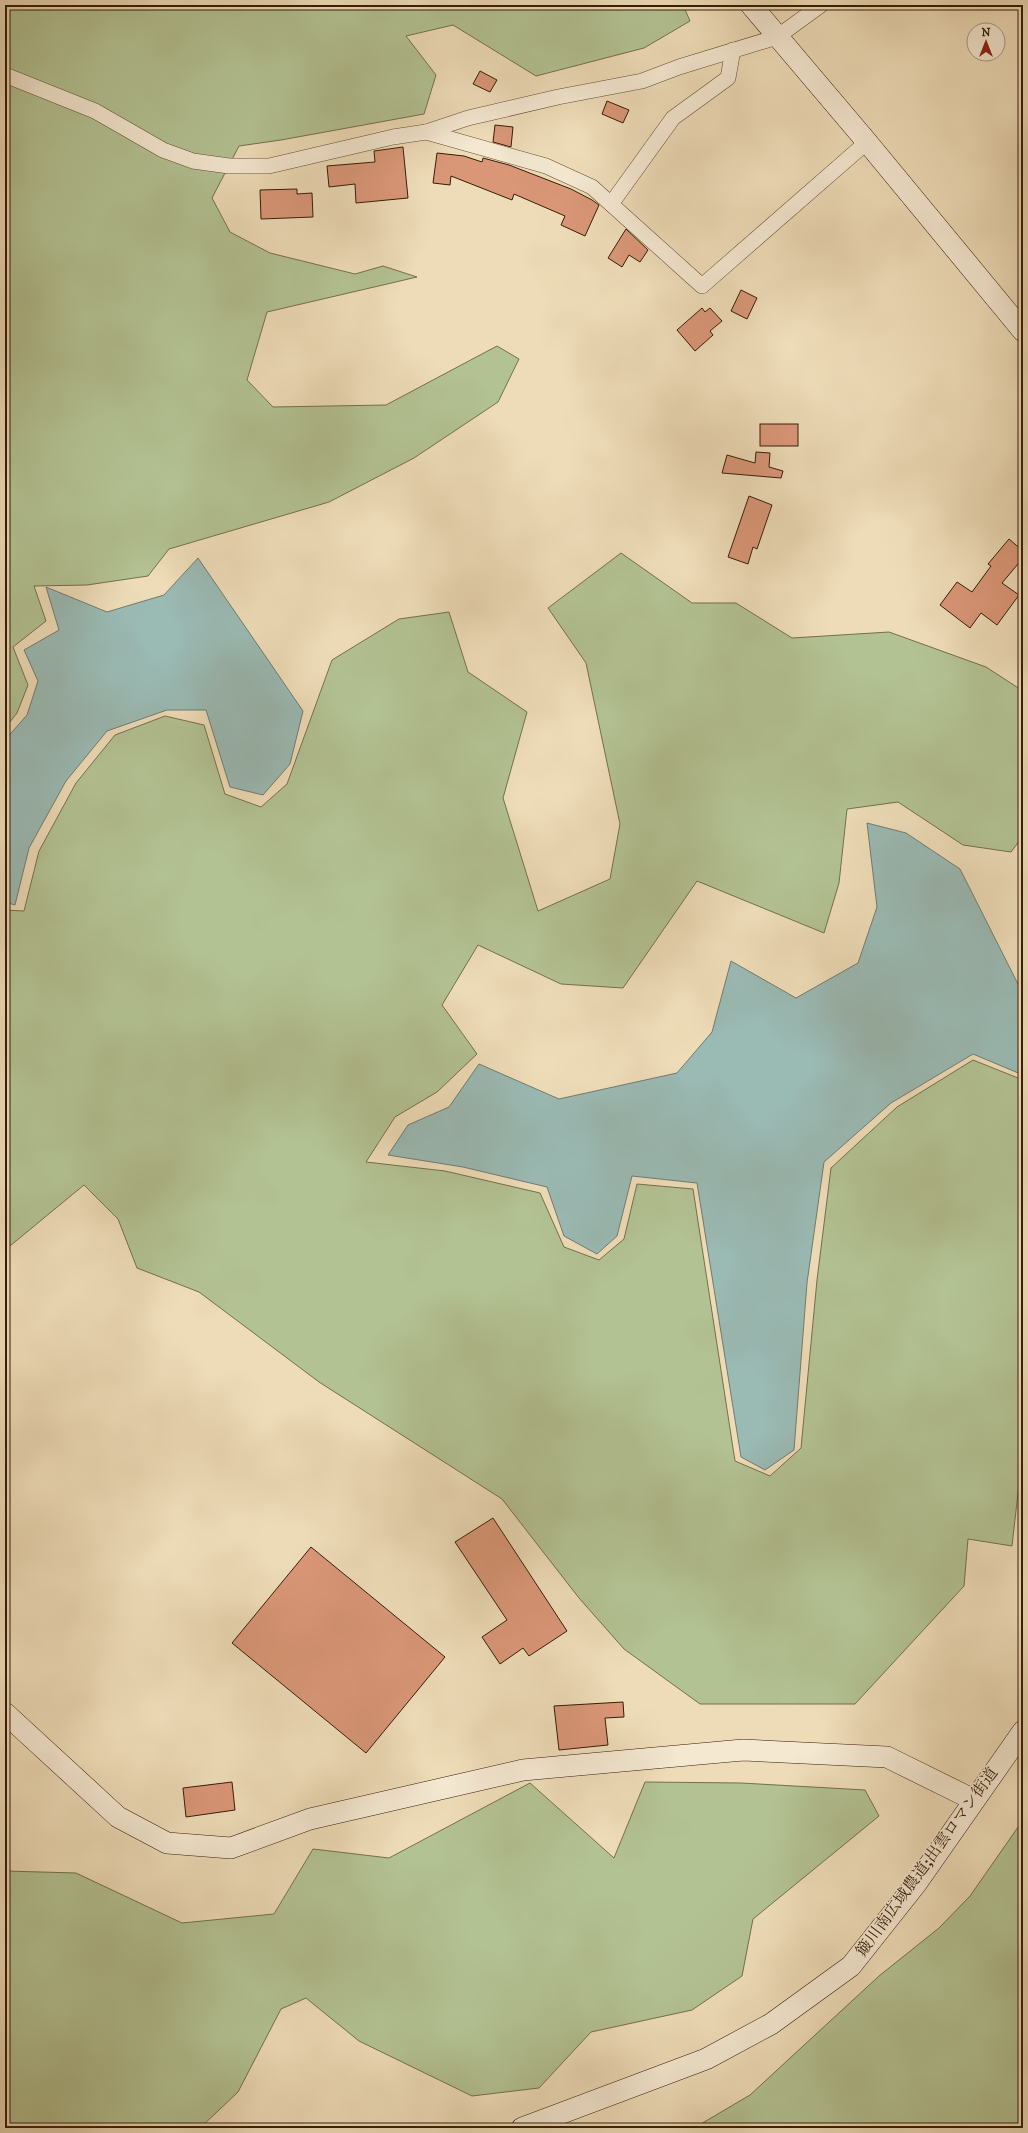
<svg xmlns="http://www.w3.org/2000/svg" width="1028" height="2133" font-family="'IM FELL DW Pica','Noto Serif JP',serif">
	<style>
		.green { fill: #b3c293; stroke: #746f4c }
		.water { fill: #9abab4; stroke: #727b6e }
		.building { fill: #da9778; stroke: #361c06 }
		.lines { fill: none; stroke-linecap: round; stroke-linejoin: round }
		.street-casing { stroke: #644c32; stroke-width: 16 }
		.secondary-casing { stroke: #361c06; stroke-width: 22 }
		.street { stroke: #f4e8d1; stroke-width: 15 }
		.secondary { stroke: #f4e8d1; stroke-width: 21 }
		.labels { text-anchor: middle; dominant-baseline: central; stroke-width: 3; stroke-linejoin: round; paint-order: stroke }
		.street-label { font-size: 16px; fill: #361c06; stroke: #f4e8d1 }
	</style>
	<rect width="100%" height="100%" fill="#eedcb8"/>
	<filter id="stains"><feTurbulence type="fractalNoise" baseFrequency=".005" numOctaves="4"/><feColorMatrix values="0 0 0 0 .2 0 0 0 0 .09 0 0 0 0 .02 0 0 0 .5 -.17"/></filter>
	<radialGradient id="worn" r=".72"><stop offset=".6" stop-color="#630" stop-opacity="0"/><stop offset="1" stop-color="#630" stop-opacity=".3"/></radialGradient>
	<g class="green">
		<path d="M 5,5 L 683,5 L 690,21 L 644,48 L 536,76 L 453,25 L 406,36 L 436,75 L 424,114 L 281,140 L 239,146 L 212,198 L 230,232 L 270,253 L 355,274 L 383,266 L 417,277 L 267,312 L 247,380 L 273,407 L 386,405 L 497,346 L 519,359 L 498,402 L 414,458 L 329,502 L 169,549 L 148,576 L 87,585 L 34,586 L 46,621 L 13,647 L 28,685 L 17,713 L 5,728 Z"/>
		<path d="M 621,553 L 692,603 L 736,603 L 792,638 L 889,632 L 986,667 L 1023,691 L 1023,836 L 1011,852 L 963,845 L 898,802 L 847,809 L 839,883 L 824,933 L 697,881 L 623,988 L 561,984 L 478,945 L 442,1005 L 477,1054 L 437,1092 L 395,1117 L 366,1162 L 445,1171 L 540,1193 L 564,1247 L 599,1260 L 624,1239 L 637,1184 L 693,1189 L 735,1461 L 770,1476 L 801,1448 L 817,1280 L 831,1168 L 897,1107 L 973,1060 L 1023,1080 L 1023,1473 L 1020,1475 L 1012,1546 L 968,1539 L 964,1586 L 855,1704 L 700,1704 L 624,1649 L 579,1598 L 502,1499 L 319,1382 L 199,1292 L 137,1268 L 118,1219 L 84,1185 L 5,1250 L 5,910 L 24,911 L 39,851 L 76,783 L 115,735 L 165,716 L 204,725 L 225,794 L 261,807 L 287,784 L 332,660 L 399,619 L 449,612 L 468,672 L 527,712 L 503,798 L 538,911 L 610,879 L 620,824 L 586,663 L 548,608 Z"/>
		<path d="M 645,1782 L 741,1783 L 865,1790 L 879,1816 L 753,1919 L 742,1976 L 692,2010 L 591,2032 L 539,2088 L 472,2096 L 359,2041 L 306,1998 L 281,2009 L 238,2092 L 200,2128 L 5,2128 L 5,1871 L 76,1873 L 182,1923 L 274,1914 L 313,1849 L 389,1858 L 530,1783 L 614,1858 Z"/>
		<path d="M 1023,1820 L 1023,2128 L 694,2128 L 750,2095 L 879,1976 L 939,1928 L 970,1896 Z"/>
	</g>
	<g class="water">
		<path d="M 198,558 L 303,711 L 290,764 L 263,795 L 230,787 L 206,710 L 167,710 L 107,731 L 66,781 L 29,848 L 15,905 L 5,902 L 5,740 L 27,715 L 38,681 L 24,650 L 59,630 L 46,587 L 107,612 L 164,595 Z"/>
		<path d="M 867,823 L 906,833 L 960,869 L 1023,994 L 1023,1075 L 973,1054 L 891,1103 L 824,1162 L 807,1283 L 794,1450 L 765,1470 L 741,1457 L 697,1183 L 632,1176 L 617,1236 L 597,1254 L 564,1236 L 547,1187 L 463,1167 L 388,1155 L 408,1125 L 449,1107 L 479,1064 L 559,1099 L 677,1073 L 712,1032 L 731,961 L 796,998 L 858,963 L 877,907 Z"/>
	</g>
	<g class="building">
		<path d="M 480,71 L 497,80 L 490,92 L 473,84 Z"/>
		<path d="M 607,101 L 629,110 L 623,123 L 602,114 Z"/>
		<path d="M 495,125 L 513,127 L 511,147 L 493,142 Z"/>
		<path d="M 403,147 L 408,198 L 356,203 L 355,184 L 329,187 L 327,166 L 375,162 L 374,151 Z"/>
		<path d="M 437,153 L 464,156 L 482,162 L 483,158 L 509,165 L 571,189 L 592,200 L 599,205 L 585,236 L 561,225 L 565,216 L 514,194 L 512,200 L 451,176 L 450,185 L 433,183 Z"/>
		<path d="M 297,189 L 297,194 L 312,193 L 313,217 L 261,219 L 260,190 Z"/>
		<path d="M 626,229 L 648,250 L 640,262 L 629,255 L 622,267 L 608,258 Z"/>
		<path d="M 741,290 L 757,298 L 747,319 L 731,311 Z"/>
		<path d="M 702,308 L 705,312 L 710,308 L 722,321 L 710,331 L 713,335 L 695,351 L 677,330 Z"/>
		<rect x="760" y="424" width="38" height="22"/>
		<path d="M 756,452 L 770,453 L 769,467 L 783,471 L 781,478 L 722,473 L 727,455 L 755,463 Z"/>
		<path d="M 749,496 L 772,505 L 757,549 L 753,547 L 748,564 L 728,557 Z"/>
		<path d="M 1009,539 L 1023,551 L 1023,558 L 1002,583 L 1019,595 L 997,625 L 981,613 L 970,628 L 940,605 L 957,582 L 972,592 L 991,566 L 988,564 Z"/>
		<path d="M 493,1518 L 567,1631 L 529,1656 L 523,1648 L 500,1664 L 482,1637 L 507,1620 L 455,1542 Z"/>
		<path d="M 311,1547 L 445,1657 L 366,1753 L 232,1643 Z"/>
		<path d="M 623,1702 L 624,1717 L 605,1718 L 608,1745 L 559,1750 L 554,1706 Z"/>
		<path d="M 232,1782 L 235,1810 L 186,1817 L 183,1788 Z"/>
	</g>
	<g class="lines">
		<g class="street-casing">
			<g id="street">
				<path d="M 5,75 L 95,111 L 163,150 L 193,161 L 229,166 L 269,166 L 393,137 L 426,132 L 468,118 L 558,97 L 642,81 L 679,67 L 777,37 L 821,5"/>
				<path d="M 426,132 L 546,166 L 592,187 L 702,286 L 867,142"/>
				<path d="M 611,204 L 673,118 L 728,78 L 733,50"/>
			</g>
		</g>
		<g class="secondary-casing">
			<g id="secondary">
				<path d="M 751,5 L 867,142 L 1023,331"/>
				<path d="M 5,1713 L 118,1817 L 167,1843 L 231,1848 L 310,1819 L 523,1770 L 743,1750 L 887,1757 L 974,1800"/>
				<path d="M 522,2128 L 706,2059 L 771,2024 L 851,1966 L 916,1884 L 1023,1731"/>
			</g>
		</g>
		<use href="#street" class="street"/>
		<use href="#secondary" class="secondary"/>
	</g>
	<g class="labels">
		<g class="street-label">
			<text transform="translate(927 1862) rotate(-54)">簸川南広域農道;出雲ロマン街道</text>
		</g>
	</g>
	<rect width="1028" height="2133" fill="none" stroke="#eedcb8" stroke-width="20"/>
	<rect x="6" y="6" width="1016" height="2121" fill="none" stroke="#361c06" stroke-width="2"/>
	<rect x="10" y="10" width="1008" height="2113" fill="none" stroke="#361c06"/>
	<g transform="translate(986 42)"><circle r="19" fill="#f4e8d1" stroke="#a89680"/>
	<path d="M0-3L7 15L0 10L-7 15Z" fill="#8f2418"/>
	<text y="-6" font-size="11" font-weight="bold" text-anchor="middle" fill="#361c06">N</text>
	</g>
	<rect width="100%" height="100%" filter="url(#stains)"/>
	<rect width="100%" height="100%" fill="url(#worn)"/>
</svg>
